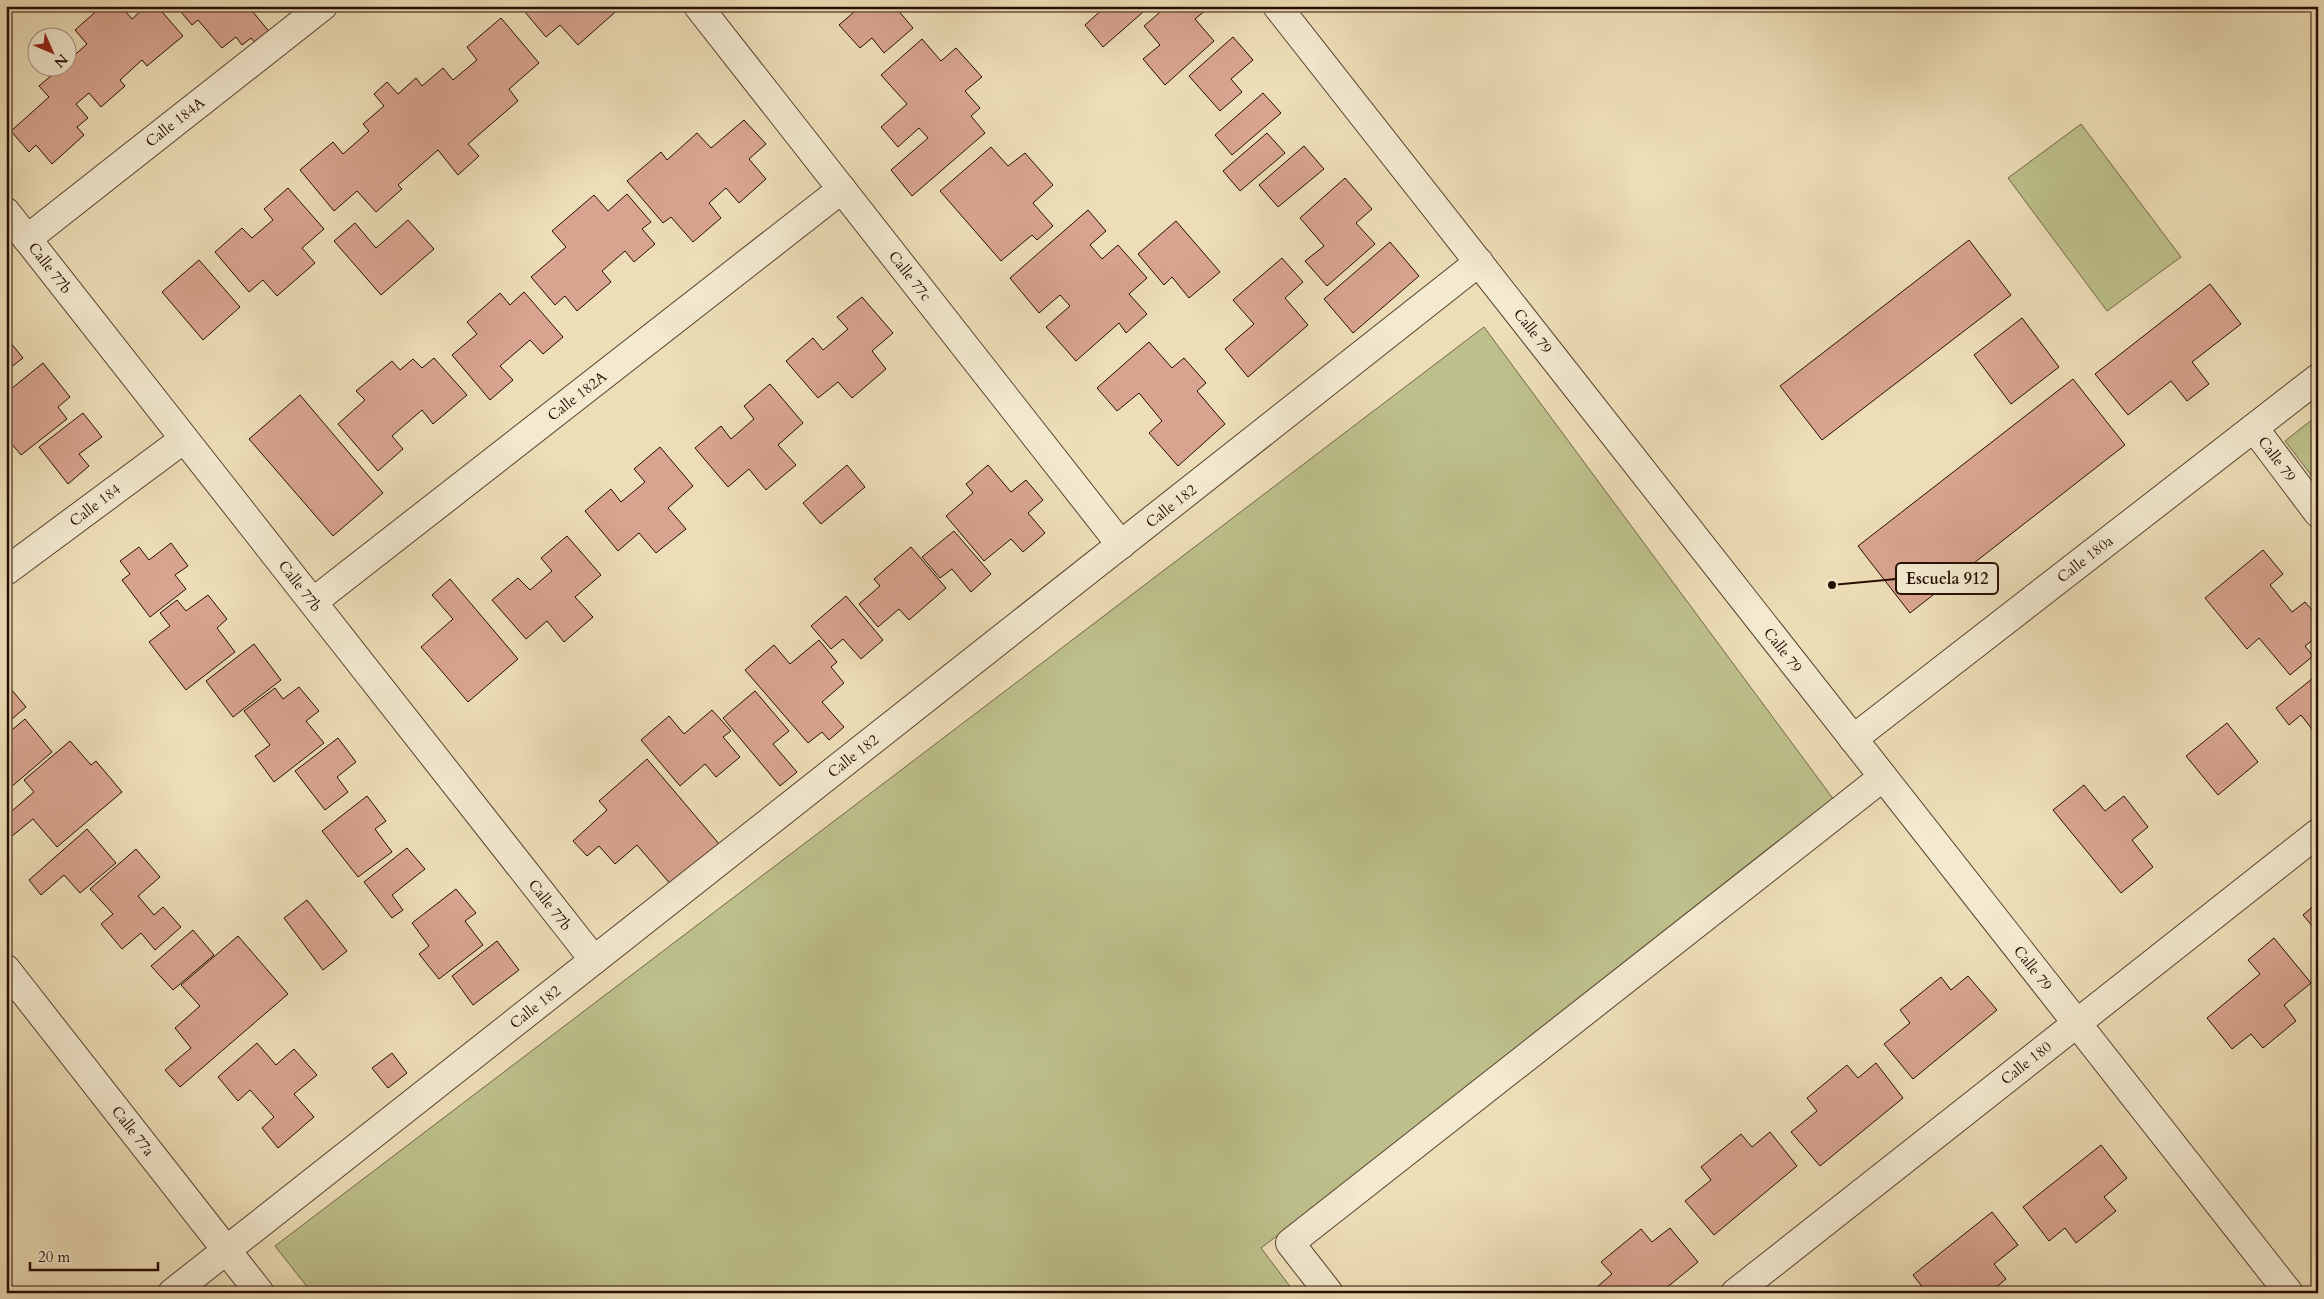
<svg xmlns="http://www.w3.org/2000/svg" width="2324" height="1299" font-family="Cardo,serif">
	<style>
		.green { fill: #bdc08b; stroke: #726647 }
		.building { fill: #d8a48f; stroke: #280d03 }
		.lines { fill: none; stroke-linecap: round; stroke-linejoin: round }
		.street-casing { stroke: #594130; stroke-width: 30 }
		.street { stroke: #f3ead0; stroke-width: 28 }
		.labels { text-anchor: middle; dominant-baseline: central; stroke-width: 4.5; stroke-linejoin: round; paint-order: stroke }
		.street-label { font-size: 15px; fill: #280d03; stroke: #f3ead0 }
		.leader { fill: none; stroke: #280d03; stroke-width: 2 }
		.callout-dot { fill: #280d03; stroke: #f3ead0; stroke-width: 2 }
		.callout { fill: #f3ead0; stroke: #280d03; stroke-width: 2 }
		.callout-label { font-size: 16px; text-anchor: middle; font-weight: bold; fill: #280d03 }
	</style>
	<rect width="100%" height="100%" fill="#eddeb7"/>
	<filter id="stains"><feTurbulence type="fractalNoise" baseFrequency=".004" numOctaves="4"/><feColorMatrix values="0 0 0 0 .2 0 0 0 0 .09 0 0 0 0 .02 0 0 0 .5 -.17"/></filter>
	<radialGradient id="worn" r=".72"><stop offset=".6" stop-color="#630" stop-opacity="0"/><stop offset="1" stop-color="#630" stop-opacity=".3"/></radialGradient>
	<g class="green">
		<path d="M 2081,124 L 2181,257 L 2107,311 L 2008,178 Z"/>
		<path d="M 1484,327 L 1840,808 L 1261,1248 L 1295,1293 L 312,1293 L 275,1246 Z"/>
		<path d="M 2318,415 L 2318,484 L 2285,441 Z"/>
	</g>
	<g class="building">
		<path d="M 102,6 L 121,6 L 132,19 L 146,6 L 157,6 L 183,36 L 147,66 L 142,60 L 120,80 L 125,86 L 101,107 L 89,93 L 76,104 L 88,118 L 77,127 L 84,135 L 52,164 L 36,145 L 29,152 L 11,131 L 49,97 L 39,86 L 60,68 L 68,68 L 68,61 L 87,44 L 75,30 Z"/>
		<path d="M 176,6 L 248,6 L 272,35 L 259,47 L 251,38 L 242,45 L 236,37 L 222,48 L 198,20 L 192,25 Z"/>
		<path d="M 520,6 L 622,6 L 578,45 L 560,25 L 546,37 Z"/>
		<path d="M 861,6 L 900,6 L 897,9 L 913,28 L 884,53 L 872,38 L 860,48 L 839,25 Z"/>
		<path d="M 1106,6 L 1150,6 L 1103,47 L 1085,25 Z"/>
		<path d="M 1167,6 L 1203,6 L 1206,10 L 1195,19 L 1214,41 L 1165,85 L 1143,59 L 1160,45 L 1144,26 Z"/>
		<path d="M 501,18 L 539,63 L 509,89 L 518,101 L 468,144 L 479,156 L 458,175 L 438,150 L 398,185 L 402,189 L 376,212 L 357,191 L 334,211 L 300,170 L 333,142 L 343,154 L 369,131 L 363,124 L 384,106 L 374,94 L 387,82 L 398,94 L 416,78 L 422,86 L 443,68 L 453,80 L 477,60 L 467,47 Z"/>
		<path d="M 1233,37 L 1253,60 L 1231,79 L 1242,92 L 1220,111 L 1189,76 Z"/>
		<path d="M 922,39 L 941,61 L 956,48 L 982,77 L 965,91 L 980,108 L 971,116 L 985,133 L 912,196 L 891,170 L 928,138 L 919,128 L 898,147 L 881,127 L 907,104 L 881,75 Z"/>
		<path d="M 1263,93 L 1281,113 L 1232,155 L 1215,135 Z"/>
		<path d="M 744,120 L 766,144 L 749,159 L 766,179 L 739,203 L 726,188 L 709,203 L 721,218 L 693,242 L 671,217 L 663,223 L 627,181 L 661,152 L 667,160 L 697,133 L 711,148 Z"/>
		<path d="M 1267,133 L 1285,153 L 1240,191 L 1223,171 Z"/>
		<path d="M 1304,146 L 1324,169 L 1278,207 L 1259,185 Z"/>
		<path d="M 991,147 L 1008,166 L 1025,153 L 1053,185 L 1033,203 L 1053,226 L 1037,240 L 1032,235 L 1001,261 L 940,191 Z"/>
		<path d="M 1345,178 L 1372,209 L 1356,223 L 1375,244 L 1327,286 L 1305,261 L 1324,246 L 1300,218 Z"/>
		<path d="M 288,188 L 324,229 L 302,248 L 315,263 L 277,296 L 263,280 L 249,292 L 215,252 L 242,228 L 252,238 L 273,220 L 264,209 Z"/>
		<path d="M 627,194 L 651,222 L 642,229 L 655,244 L 634,262 L 625,251 L 602,271 L 611,282 L 577,311 L 565,296 L 555,305 L 531,277 L 566,247 L 552,231 L 594,195 L 608,211 Z"/>
		<path d="M 1088,210 L 1106,231 L 1090,245 L 1102,259 L 1118,245 L 1147,278 L 1129,294 L 1147,314 L 1126,333 L 1119,323 L 1076,361 L 1046,327 L 1070,306 L 1060,295 L 1039,313 L 1010,278 Z"/>
		<path d="M 408,220 L 434,249 L 381,295 L 334,241 L 355,223 L 376,248 Z"/>
		<path d="M 1176,221 L 1220,272 L 1189,298 L 1172,277 L 1164,285 L 1138,254 Z"/>
		<path d="M 1969,240 L 2011,295 L 1822,440 L 1780,386 Z"/>
		<path d="M 1390,242 L 1419,276 L 1353,333 L 1324,299 Z"/>
		<path d="M 1282,258 L 1303,282 L 1285,298 L 1308,325 L 1248,377 L 1225,349 L 1254,324 L 1233,300 Z"/>
		<path d="M 199,260 L 240,307 L 203,340 L 162,292 Z"/>
		<path d="M 2210,284 L 2241,324 L 2192,362 L 2209,384 L 2187,401 L 2171,381 L 2128,415 L 2095,374 Z"/>
		<path d="M 524,292 L 563,337 L 543,354 L 530,340 L 500,366 L 513,380 L 490,400 L 452,355 L 477,334 L 467,322 L 500,293 L 510,305 Z"/>
		<path d="M 862,297 L 893,333 L 872,351 L 886,369 L 852,398 L 838,382 L 818,398 L 786,361 L 813,338 L 823,350 L 848,329 L 837,317 Z"/>
		<path d="M 2022,318 L 2059,367 L 2011,404 L 1974,355 Z"/>
		<path d="M 6,337 L 23,358 L 6,371 Z"/>
		<path d="M 1149,342 L 1172,368 L 1184,358 L 1206,383 L 1197,391 L 1225,424 L 1178,466 L 1149,433 L 1162,421 L 1139,393 L 1117,411 L 1097,388 Z"/>
		<path d="M 434,358 L 467,395 L 433,424 L 422,410 L 392,436 L 403,449 L 378,471 L 338,424 L 365,400 L 356,391 L 392,361 L 400,370 L 413,359 L 422,368 Z"/>
		<path d="M 43,363 L 70,397 L 58,407 L 67,419 L 21,455 L 6,437 L 6,393 Z"/>
		<path d="M 2073,379 L 2125,445 L 1910,613 L 1858,546 Z"/>
		<path d="M 770,384 L 803,423 L 778,445 L 796,465 L 766,490 L 749,469 L 728,487 L 695,448 L 721,426 L 731,439 L 754,419 L 744,406 Z"/>
		<path d="M 300,395 L 383,493 L 333,536 L 249,439 Z"/>
		<path d="M 83,413 L 102,437 L 79,454 L 89,466 L 68,484 L 39,447 Z"/>
		<path d="M 660,447 L 693,486 L 668,508 L 686,529 L 656,553 L 639,533 L 618,551 L 585,511 L 611,489 L 621,502 L 645,482 L 634,469 Z"/>
		<path d="M 847,465 L 865,487 L 821,524 L 803,503 Z"/>
		<path d="M 988,465 L 1011,492 L 1026,480 L 1043,500 L 1028,513 L 1045,533 L 1023,552 L 1011,539 L 984,561 L 946,516 L 973,493 L 966,484 Z"/>
		<path d="M 954,531 L 991,574 L 971,592 L 952,569 L 940,578 L 922,557 Z"/>
		<path d="M 567,536 L 601,575 L 575,597 L 593,617 L 564,642 L 547,621 L 526,639 L 492,600 L 518,578 L 530,590 L 552,571 L 541,558 Z"/>
		<path d="M 171,543 L 188,566 L 175,575 L 186,589 L 150,617 L 122,580 L 130,574 L 120,561 L 139,547 L 149,560 Z"/>
		<path d="M 911,547 L 946,588 L 909,620 L 899,609 L 878,627 L 859,604 L 880,586 L 874,579 Z"/>
		<path d="M 2263,550 L 2283,574 L 2270,585 L 2292,612 L 2305,602 L 2318,617 L 2318,636 L 2305,646 L 2313,656 L 2290,675 L 2259,638 L 2247,649 L 2205,598 Z"/>
		<path d="M 450,579 L 518,659 L 468,702 L 421,647 L 453,619 L 432,595 Z"/>
		<path d="M 208,595 L 227,619 L 217,628 L 235,652 L 186,690 L 149,642 L 170,626 L 160,613 L 177,600 L 186,611 Z"/>
		<path d="M 846,596 L 883,640 L 861,659 L 843,639 L 831,649 L 811,626 Z"/>
		<path d="M 819,640 L 837,662 L 831,667 L 844,683 L 822,702 L 844,727 L 829,740 L 822,732 L 808,743 L 745,670 L 774,645 L 790,664 Z"/>
		<path d="M 254,644 L 281,680 L 233,717 L 206,681 Z"/>
		<path d="M 2318,674 L 2318,737 L 2301,715 L 2289,725 L 2276,708 Z"/>
		<path d="M 6,683 L 26,707 L 6,724 Z"/>
		<path d="M 299,687 L 319,711 L 306,721 L 324,743 L 274,782 L 255,756 L 270,745 L 244,711 L 275,688 L 283,699 Z"/>
		<path d="M 755,691 L 789,731 L 773,744 L 797,772 L 780,786 L 723,718 Z"/>
		<path d="M 712,710 L 731,731 L 723,737 L 740,757 L 716,777 L 705,764 L 680,786 L 641,740 L 669,716 L 684,734 Z"/>
		<path d="M 25,719 L 52,752 L 10,788 L 6,783 L 6,735 Z"/>
		<path d="M 2227,723 L 2258,762 L 2218,795 L 2186,756 Z"/>
		<path d="M 338,738 L 356,762 L 337,777 L 348,792 L 325,810 L 295,771 Z"/>
		<path d="M 70,741 L 91,765 L 96,761 L 122,792 L 57,847 L 33,819 L 6,841 L 6,816 L 34,792 L 24,780 Z"/>
		<path d="M 647,759 L 720,845 L 672,886 L 637,845 L 615,864 L 599,846 L 587,856 L 573,841 L 607,810 L 599,801 Z"/>
		<path d="M 2084,785 L 2105,811 L 2124,796 L 2148,827 L 2132,840 L 2153,867 L 2121,893 L 2053,810 Z"/>
		<path d="M 367,796 L 386,821 L 375,829 L 392,852 L 358,877 L 322,831 Z"/>
		<path d="M 87,829 L 116,863 L 80,893 L 64,875 L 41,895 L 29,880 Z"/>
		<path d="M 407,848 L 425,869 L 392,895 L 403,910 L 392,918 L 364,882 Z"/>
		<path d="M 136,849 L 160,877 L 138,896 L 154,915 L 163,907 L 181,927 L 155,950 L 141,933 L 122,949 L 101,924 L 113,914 L 90,889 Z"/>
		<path d="M 456,889 L 476,913 L 465,921 L 483,945 L 439,979 L 419,954 L 429,946 L 412,923 Z"/>
		<path d="M 307,900 L 347,951 L 323,970 L 284,918 Z"/>
		<path d="M 2318,902 L 2318,933 L 2303,915 Z"/>
		<path d="M 193,930 L 214,955 L 173,990 L 151,966 Z"/>
		<path d="M 238,936 L 288,994 L 180,1087 L 165,1070 L 191,1048 L 175,1028 L 200,1006 L 181,985 Z"/>
		<path d="M 2274,938 L 2311,983 L 2284,1005 L 2296,1021 L 2263,1048 L 2251,1034 L 2232,1049 L 2207,1018 L 2260,974 L 2248,960 Z"/>
		<path d="M 497,941 L 519,970 L 473,1005 L 452,976 Z"/>
		<path d="M 1968,976 L 1997,1010 L 1913,1079 L 1884,1044 L 1910,1023 L 1900,1010 L 1941,977 L 1951,990 Z"/>
		<path d="M 257,1043 L 276,1065 L 294,1049 L 317,1075 L 294,1094 L 314,1117 L 278,1148 L 262,1128 L 274,1117 L 250,1090 L 238,1101 L 218,1077 Z"/>
		<path d="M 392,1053 L 407,1073 L 388,1088 L 372,1068 Z"/>
		<path d="M 1876,1063 L 1903,1098 L 1820,1166 L 1791,1132 L 1817,1111 L 1807,1098 L 1847,1065 L 1858,1078 Z"/>
		<path d="M 1770,1132 L 1797,1166 L 1714,1235 L 1685,1201 L 1711,1180 L 1701,1167 L 1741,1134 L 1752,1147 Z"/>
		<path d="M 2101,1145 L 2127,1178 L 2104,1197 L 2116,1211 L 2076,1243 L 2065,1228 L 2049,1241 L 2023,1207 Z"/>
		<path d="M 1992,1212 L 2018,1245 L 1994,1264 L 2006,1279 L 1989,1293 L 1927,1293 L 1913,1275 Z"/>
		<path d="M 1670,1228 L 1698,1262 L 1660,1293 L 1590,1293 L 1612,1274 L 1601,1262 L 1641,1229 L 1652,1242 Z"/>
	</g>
	<g class="lines">
		<g class="street-casing">
			<g id="street">
				<path d="M 698,6 L 1121,545"/>
				<path d="M 1277,6 L 2289,1293"/>
				<path d="M 6,212 L 594,960"/>
				<path d="M 27,239 L 323,6"/>
				<path d="M 2254,428 L 2318,513"/>
				<path d="M 6,571 L 184,439"/>
				<path d="M 313,602 L 842,189"/>
				<path d="M 1853,739 L 2318,378"/>
				<path d="M 6,969 L 260,1293"/>
				<path d="M 172,1293 L 1479,262"/>
				<path d="M 1329,1293 L 1290,1243 L 1883,777"/>
				<path d="M 1735,1293 L 2318,833"/>
			</g>
		</g>
		<use href="#street" class="street"/>
	</g>
	<g class="labels">
		<g class="street-label">
			<text transform="translate(175 122) rotate(-38)">Calle 184A</text>
			<text transform="translate(50 268) rotate(52)">Calle 77b</text>
			<text transform="translate(910 276) rotate(52)">Calle 77c</text>
			<text transform="translate(1533 331) rotate(52)">Calle 79</text>
			<text transform="translate(577 396) rotate(-38)">Calle 182A</text>
			<text transform="translate(2277 459) rotate(53)">Calle 79</text>
			<text transform="translate(95 505) rotate(-37)">Calle 184</text>
			<text transform="translate(1171 506) rotate(-38)">Calle 182</text>
			<text transform="translate(2085 559) rotate(-38)">Calle 180a</text>
			<text transform="translate(300 586) rotate(52)">Calle 77b</text>
			<text transform="translate(1783 650) rotate(52)">Calle 79</text>
			<text transform="translate(853 756) rotate(-38)">Calle 182</text>
			<text transform="translate(550 905) rotate(52)">Calle 77b</text>
			<text transform="translate(2033 968) rotate(52)">Calle 79</text>
			<text transform="translate(535 1007) rotate(-38)">Calle 182</text>
			<text transform="translate(2026 1063) rotate(-38)">Calle 180</text>
			<text transform="translate(133 1131) rotate(52)">Calle 77a</text>
		</g>
	</g>
	<path class="leader" d="M1832 585L1896 579"/>
	<circle class="callout-dot" cx="1832" cy="585" r="5"/>
	<rect class="callout" x="1896" y="563" width="102" height="31" rx="5"/>
	<g class="callout-label">
		<text x="1947" y="584">Escuela 912</text>
	</g>
	<rect width="2324" height="1299" fill="none" stroke="#eddeb7" stroke-width="25"/>
	<rect x="8" y="8" width="2309" height="1284" fill="none" stroke="#280d03" stroke-width="2.5"/>
	<rect x="12" y="12" width="2299" height="1274" fill="none" stroke="#280d03"/>
	<g transform="translate(52 52) rotate(135)"><circle r="24" fill="#f3ead0" stroke="#a2927e"/>
	<path d="M0-4L9 19L0 12L-9 19Z" fill="#8f2418"/>
	<text y="-8" font-size="14" font-weight="bold" text-anchor="middle" fill="#280d03">N</text>
	</g>
	<path d="M30 1262v8h128v-8" fill="none" stroke="#280d03" stroke-width="2.5"/>
	<text x="38" y="1262" font-size="15" fill="#280d03" stroke="#f3ead0" stroke-width="4" paint-order="stroke">20 m</text>
	<rect width="100%" height="100%" filter="url(#stains)"/>
	<rect width="100%" height="100%" fill="url(#worn)"/>
</svg>
